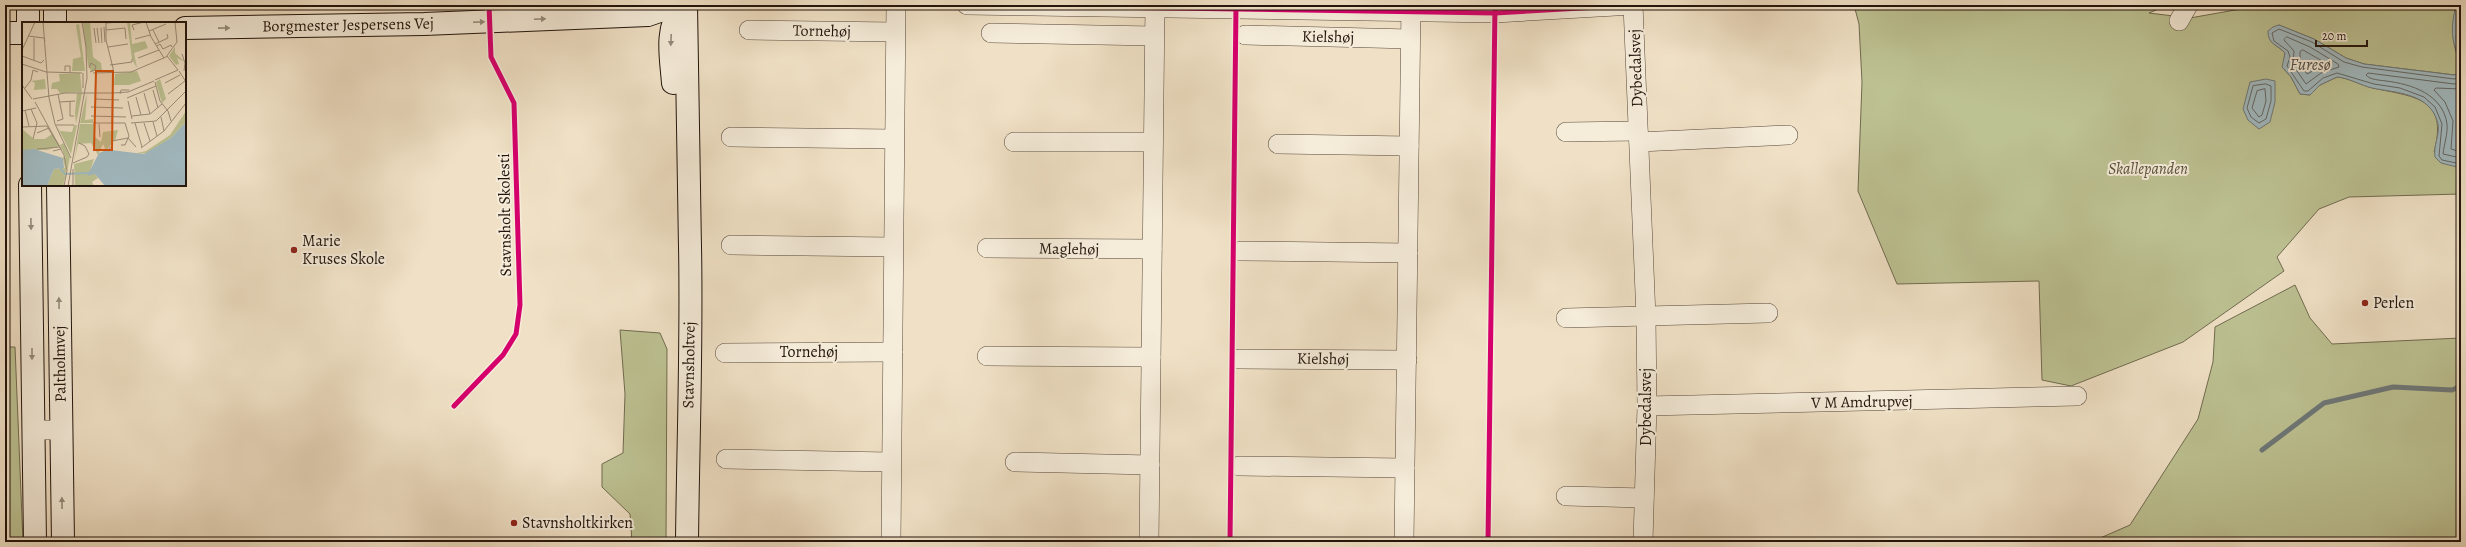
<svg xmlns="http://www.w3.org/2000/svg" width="2466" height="547" font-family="Alegreya,serif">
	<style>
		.green { fill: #bdc293; stroke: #706b50 }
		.water { fill: #a1bac1; stroke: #6e7879 }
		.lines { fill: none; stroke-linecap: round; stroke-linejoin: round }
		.shore { stroke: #626766; stroke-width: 1 }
		.stream { stroke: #6e7879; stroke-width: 5 }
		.street-casing { stroke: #56473a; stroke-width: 20 }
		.secondary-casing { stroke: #22140c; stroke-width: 24 }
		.street { stroke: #f5ecda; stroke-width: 19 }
		.secondary { stroke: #f5ecda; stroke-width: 22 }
		.cycleway-casing { stroke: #f5ecda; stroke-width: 8 }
		.cycleway { stroke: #d6006c; stroke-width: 5 }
		.oneway { fill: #968b7d }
		.poi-dot { fill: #8f2418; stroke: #f5ecda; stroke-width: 1.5 }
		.labels { text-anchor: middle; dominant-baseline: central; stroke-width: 4; stroke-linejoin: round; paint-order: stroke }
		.street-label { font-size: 16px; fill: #22140c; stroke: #f5ecda }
		.park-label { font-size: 16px; font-style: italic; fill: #58513b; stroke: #f5ecda }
		.poi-label { font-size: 16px; fill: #22140c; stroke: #f5ecda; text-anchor: start }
		.water-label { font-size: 17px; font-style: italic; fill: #4e4e4b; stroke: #f5ecda }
		.inset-river { fill: none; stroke: #a1bac1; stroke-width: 2 }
		.inset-road { fill: none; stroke: #9e8f7c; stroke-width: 1 }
		.view { fill: #d4520c; fill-opacity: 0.15; stroke: #d4520c; stroke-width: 2 }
		.inset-edge { fill: none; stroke: #22140c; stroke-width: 2 }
	</style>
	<rect width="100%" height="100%" fill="#f0e1c6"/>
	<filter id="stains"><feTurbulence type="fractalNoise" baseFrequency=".005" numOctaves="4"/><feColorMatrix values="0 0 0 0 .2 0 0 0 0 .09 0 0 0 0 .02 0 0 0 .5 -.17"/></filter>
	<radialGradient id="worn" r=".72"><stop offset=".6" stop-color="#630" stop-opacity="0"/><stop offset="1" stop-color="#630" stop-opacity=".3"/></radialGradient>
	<g class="green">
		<path d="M 1854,5 L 2168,5 L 2149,13 L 2190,18 L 2263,5 L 2456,5 C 2453,20 2452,34 2455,48 C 2457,59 2461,57 2461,72 L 2455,75 L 2364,64 L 2346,58 L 2314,39 L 2279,25 L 2269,31 C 2268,45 2277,44 2285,53 L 2284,69 L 2291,77 L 2300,94 L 2310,95 L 2320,85 L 2337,77 C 2349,78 2360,85 2373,88 C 2414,97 2449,97 2434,152 L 2461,168 L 2461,194 L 2349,197 L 2319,209 L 2277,257 L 2284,271 L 2183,342 L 2071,386 L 2042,380 L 2039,281 L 1897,284 L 1858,191 L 1862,82 L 1859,24 Z"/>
		<path d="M 2295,285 L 2310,318 L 2332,344 L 2461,338 L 2461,542 L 2091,542 L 2130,525 L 2198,419 L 2213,362 L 2215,327 Z"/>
		<path d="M 620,330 L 660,333 L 667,349 L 666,542 L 632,542 L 630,514 L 602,487 L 602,464 L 623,453 L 625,394 Z"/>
		<path d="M 5,347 L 15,347 L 23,542 L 5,542 Z"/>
	</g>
	<g class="water">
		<path d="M 2456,5 L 2461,5 L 2461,60 C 2450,42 2451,25 2456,5 Z"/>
		<path d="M 2279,25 L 2314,39 L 2346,58 L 2364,64 L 2454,75 L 2461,72 L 2461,168 L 2441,163 L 2435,157 C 2433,146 2440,135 2438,124 C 2431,93 2397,93 2372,88 C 2360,85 2349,78 2337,77 L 2320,85 L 2310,95 L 2300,94 L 2291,77 L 2282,67 L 2285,53 C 2277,44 2268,45 2268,31 L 2273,27 Z"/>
		<path d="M 2266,79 L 2275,81 L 2275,102 L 2270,122 L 2259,129 L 2248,120 L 2243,109 L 2250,82 Z"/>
	</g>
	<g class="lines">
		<g class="shore">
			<path d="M 2460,5 L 2456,38 L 2461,52"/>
			<path d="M 2287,37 L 2310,47 L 2338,64 L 2339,67 L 2321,73 L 2306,84 L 2293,65 L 2294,51 L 2284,40 Z"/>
			<path d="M 2303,50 L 2324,62 L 2324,65 L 2307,74 L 2300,63 L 2300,52 Z"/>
			<path d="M 2461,77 L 2454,79 L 2362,67 L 2344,62 L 2312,42 L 2279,29 L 2272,33 L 2274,41 L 2288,51 L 2290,57 L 2287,66 L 2304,91 L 2308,91 L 2323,78 L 2337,73 L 2374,84 L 2400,88 L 2424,97 L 2435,107 L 2442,124 L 2439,156 L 2442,160 L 2461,164"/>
			<path d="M 2461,82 L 2454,84 L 2368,73 L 2366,75 C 2370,80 2380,80 2386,81 C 2411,84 2443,94 2447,124 C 2448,134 2444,144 2443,154 L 2461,158"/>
			<path d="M 2266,84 L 2271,86 L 2271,101 L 2266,119 L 2259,123 L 2251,117 L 2247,108 L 2253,86 Z"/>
			<path d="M 2265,89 L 2266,101 L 2262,115 L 2259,117 L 2252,108 L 2257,91 Z"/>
			<path d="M 2461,89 L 2436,88 L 2434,90 L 2445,102 L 2453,121 L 2451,149 L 2461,152"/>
		</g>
		<path class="stream" d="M 2262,450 L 2324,403 L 2393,387 L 2452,390 L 2461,386"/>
		<g class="street-casing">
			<g id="street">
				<path d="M 967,5 L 1495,13 L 1633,5"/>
				<path d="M 1633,5 L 1646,317 L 1647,406 L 1643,542"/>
				<path d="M 2179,21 L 2188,5"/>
				<path d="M 749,30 L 895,32"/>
				<path d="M 991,33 L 1154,36"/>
				<path d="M 1245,35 L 1410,39"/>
				<path d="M 1566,132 L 1638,131"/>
				<path d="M 731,137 L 894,139"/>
				<path d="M 1014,142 L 1153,142"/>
				<path d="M 1639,142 L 1788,135"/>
				<path d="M 1278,144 L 1409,146"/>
				<path d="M 731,245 L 893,247"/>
				<path d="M 987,248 L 1152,249"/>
				<path d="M 1241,251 L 1408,253"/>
				<path d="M 1566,318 L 1768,313"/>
				<path d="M 725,353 L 893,352"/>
				<path d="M 987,356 L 1151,357"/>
				<path d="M 1239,359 L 1407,360"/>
				<path d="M 1647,406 L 2077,396"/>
				<path d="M 33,430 L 61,430"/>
				<path d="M 726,459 L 891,462"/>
				<path d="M 1015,462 L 1150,465"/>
				<path d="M 1239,466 L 1405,468"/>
				<path d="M 1566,496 L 1644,498"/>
				<path d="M 891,542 L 896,5"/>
				<path d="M 1149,542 L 1155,5"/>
				<path d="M 1404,542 L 1411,5"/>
			</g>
		</g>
		<g class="secondary-casing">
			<g id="secondary">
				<path d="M 55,5 L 55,23"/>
				<path d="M 686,5 C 687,86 688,166 690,246 C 692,345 688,444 687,542"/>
				<path d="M 28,23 L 28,5"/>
				<path d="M 185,28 L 424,24 L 648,15 L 677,5"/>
				<path d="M 5,33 L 23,33"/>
				<path d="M 673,83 C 671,57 665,30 681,8"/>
				<path d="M 30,185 L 35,542"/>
				<path d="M 58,185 L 63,542"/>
			</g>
		</g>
		<use href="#street" class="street"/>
		<use href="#secondary" class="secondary"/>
		<g class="cycleway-casing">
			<g id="cycleway">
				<path d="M 967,5 L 1495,13 L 1633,5"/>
				<path d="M 454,406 L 503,355 L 516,334 L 520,305 L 514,103 L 491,57 L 489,5"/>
				<path d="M 1230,542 L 1236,5"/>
				<path d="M 1488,542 L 1495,5"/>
			</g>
		</g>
		<use href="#cycleway" class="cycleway"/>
	</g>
	<defs><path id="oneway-solid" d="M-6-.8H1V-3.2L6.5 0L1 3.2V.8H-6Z"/></defs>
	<g class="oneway">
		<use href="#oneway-solid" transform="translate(540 19) rotate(-2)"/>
		<use href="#oneway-solid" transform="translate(479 22) rotate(-2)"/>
		<use href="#oneway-solid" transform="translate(224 28) rotate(-1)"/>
		<use href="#oneway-solid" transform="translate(671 40) rotate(92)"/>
		<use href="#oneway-solid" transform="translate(31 224) rotate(89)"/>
		<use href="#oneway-solid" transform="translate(59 303) rotate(-91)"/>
		<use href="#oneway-solid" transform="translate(32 354) rotate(90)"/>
		<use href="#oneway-solid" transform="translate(62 503) rotate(-91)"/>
	</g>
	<g class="poi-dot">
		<circle cx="294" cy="250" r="4"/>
		<circle cx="2365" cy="303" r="4"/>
		<circle cx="514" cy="523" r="4"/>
	</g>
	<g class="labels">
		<g class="street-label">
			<text transform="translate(348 25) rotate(-1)">Borgmester Jespersens Vej</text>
			<text transform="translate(822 31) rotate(1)">Tornehøj</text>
			<text transform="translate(1328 37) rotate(1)">Kielshøj</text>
			<text transform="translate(1636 68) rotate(-92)">Dybedalsvej</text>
			<text transform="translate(505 215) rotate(-91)">Stavnsholt Skolesti</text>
			<text transform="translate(1069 249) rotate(1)">Maglehøj</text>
			<text x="809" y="352">Tornehøj</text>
			<text transform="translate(1323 359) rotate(1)">Kielshøj</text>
			<text transform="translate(60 364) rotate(-91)">Paltholmvej</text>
			<text transform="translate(689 365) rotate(-89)">Stavnsholtvej</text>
			<text transform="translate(1862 402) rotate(-1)">V M Amdrupvej</text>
			<text transform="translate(1646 407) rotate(-90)">Dybedalsvej</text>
		</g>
		<g class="park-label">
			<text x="2148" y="169">Skallepanden</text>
		</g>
		<g class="poi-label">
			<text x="302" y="241">Marie<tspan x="302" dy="18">Kruses Skole</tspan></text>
			<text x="2373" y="303">Perlen</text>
			<text x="522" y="523">Stavnsholtkirken</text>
		</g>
		<g class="water-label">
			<text x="2310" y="64">Furesø</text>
		</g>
	</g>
	<g transform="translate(22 22)">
		<rect width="164" height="164" fill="#f0e1c6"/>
		<path d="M 68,0 L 71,35 L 79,41 L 80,49 L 69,49 L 66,43 L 61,1 ZM 105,0 L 108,0 L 110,22 L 123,19 L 126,26 L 112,31 L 115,46 L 110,37 ZM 57,2 L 63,49 L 50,49 L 51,37 L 59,35 L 54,3 ZM 153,25 L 153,31 L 163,40 L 155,36 L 157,42 L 154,43 L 147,34 ZM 115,49 L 119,59 L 107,63 L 92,63 L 93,52 ZM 58,51 L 60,70 L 38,71 L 35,67 L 29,67 L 30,61 L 38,59 L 37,52 ZM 23,57 L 24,67 L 12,68 L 13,61 L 9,59 ZM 138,57 L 144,77 L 140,81 L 134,60 ZM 55,71 L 60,71 L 54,102 L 53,91 ZM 65,71 L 63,98 L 71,97 L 71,101 L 58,101 ZM 164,89 L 164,100 L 149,116 L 125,131 L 111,132 L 124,129 L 148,113 ZM 58,102 L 73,102 L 73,115 L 79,120 L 81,110 L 96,108 L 93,119 L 90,119 L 91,128 L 88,128 L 89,122 L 84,129 L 81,122 L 76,133 L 69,121 L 56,122 L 52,139 ZM 52,103 L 55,103 L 49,132 L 35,104 L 38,109 L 50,110 ZM 0,107 L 12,117 L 23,117 L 30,112 L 38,124 L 25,128 L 0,128 ZM 42,121 L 48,135 L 45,150 L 44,140 L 44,152 L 41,164 L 25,164 L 32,147 L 43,146 L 41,136 L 42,134 L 44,137 L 43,134 L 38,123 ZM 72,137 L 67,152 L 73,152 L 76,156 L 70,160 L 72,164 L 53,164 L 52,142 Z" fill="#bdc293"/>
		<path d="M 164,100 L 164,164 L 83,164 L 73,152 L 65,154 L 77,131 L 87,127 L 88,122 L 88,128 L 122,132 L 149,116 ZM 12,127 L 41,136 L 42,146 L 32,147 L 25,164 L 0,164 L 0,128 Z" fill="#a1bac1"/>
		<path class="inset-river" d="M 38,146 L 43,152 L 67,151"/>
		<path class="inset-road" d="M 21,0 L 27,76 L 33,102 L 49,136M 84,0 L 84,18 L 91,46 L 90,101M 124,0 L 129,15 L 142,36M 84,1 L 98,0M 82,5 L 83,20M 72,6 L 74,21M 75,6 L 77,21M 79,6 L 80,21M 84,8 L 103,6 L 104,17M 112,8 L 110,3 L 122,0M 131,8 L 137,20M 127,9 L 144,2M 6,14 L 22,16 L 23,19M 12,16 L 12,38M 113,17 L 128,13M 133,22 L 146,16 L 145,12M 135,24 L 138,22 L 141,27 L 149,23 L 150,25M 86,25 L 106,22M 0,28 L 13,0M 160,32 L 163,41 L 162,49M 0,34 L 19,41 L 22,38M 145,34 L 156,48M 116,36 L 137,28M 0,42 L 24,50 L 60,51M 88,43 L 110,40 L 110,37M 67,46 L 69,41 L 74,44 L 73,48 L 68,50M 43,49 L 43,44 L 48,44 L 48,50M 157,49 L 164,60M 61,51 L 61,66M 71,51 L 109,50 L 144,35 L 155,20 L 153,0M 133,58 L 156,48M 133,60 L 138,79 L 146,89 L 149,99M 143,61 L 158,53M 0,63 L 10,77M 3,66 L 9,58 L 11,48 L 16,50M 131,68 L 136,86M 91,71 L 106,70 L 132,59M 122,71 L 128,92M 98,72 L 99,68 L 107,68M 146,72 L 163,59M 114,75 L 119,93M 105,76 L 134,64M 11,77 L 43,71 L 91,71M 73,77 L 97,78M 48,79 L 48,94 L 52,94M 106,79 L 110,97M 13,80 L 42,133 L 45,149 L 42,164M 38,80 L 53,79M 69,85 L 101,86M 9,87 L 15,101 L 11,117M 3,88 L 7,104M 0,89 L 14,86M 69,94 L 104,95M 110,94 L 128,92 L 140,82M 139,95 L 142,109M 35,99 L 41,97 L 36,72M 131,100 L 135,114M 71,101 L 103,101M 109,101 L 134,99 L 164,69M 113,101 L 120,125M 122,101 L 128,119M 77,102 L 78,115M 34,103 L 52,103M 0,105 L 25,104 L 39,127 L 31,129M 15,111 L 27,106M 106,116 L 114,125M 90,119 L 106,116M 99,123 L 103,123 L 107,114 L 103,101M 119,126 L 142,109 L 164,81M 15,127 L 38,125M 51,141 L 65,135 L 67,132 L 63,124 L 57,121M 51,147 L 51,164M 46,164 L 65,56 L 64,25 L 60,0"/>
		<path class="view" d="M 74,49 L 91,49 L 90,128 L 72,128 Z"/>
		<rect width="164" height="164" class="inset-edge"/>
	</g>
	<rect width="2466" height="547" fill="none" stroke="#f0e1c6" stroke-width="20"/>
	<rect x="6" y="6" width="2454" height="535" fill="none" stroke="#22140c" stroke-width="2"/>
	<rect x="10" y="10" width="2446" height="527" fill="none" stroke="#22140c"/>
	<path d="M2316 40v6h51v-6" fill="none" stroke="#22140c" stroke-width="2"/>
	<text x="2322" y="40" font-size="12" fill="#22140c" stroke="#f5ecda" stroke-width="3" paint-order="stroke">20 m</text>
	<rect width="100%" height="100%" filter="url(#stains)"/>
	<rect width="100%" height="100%" fill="url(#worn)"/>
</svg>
